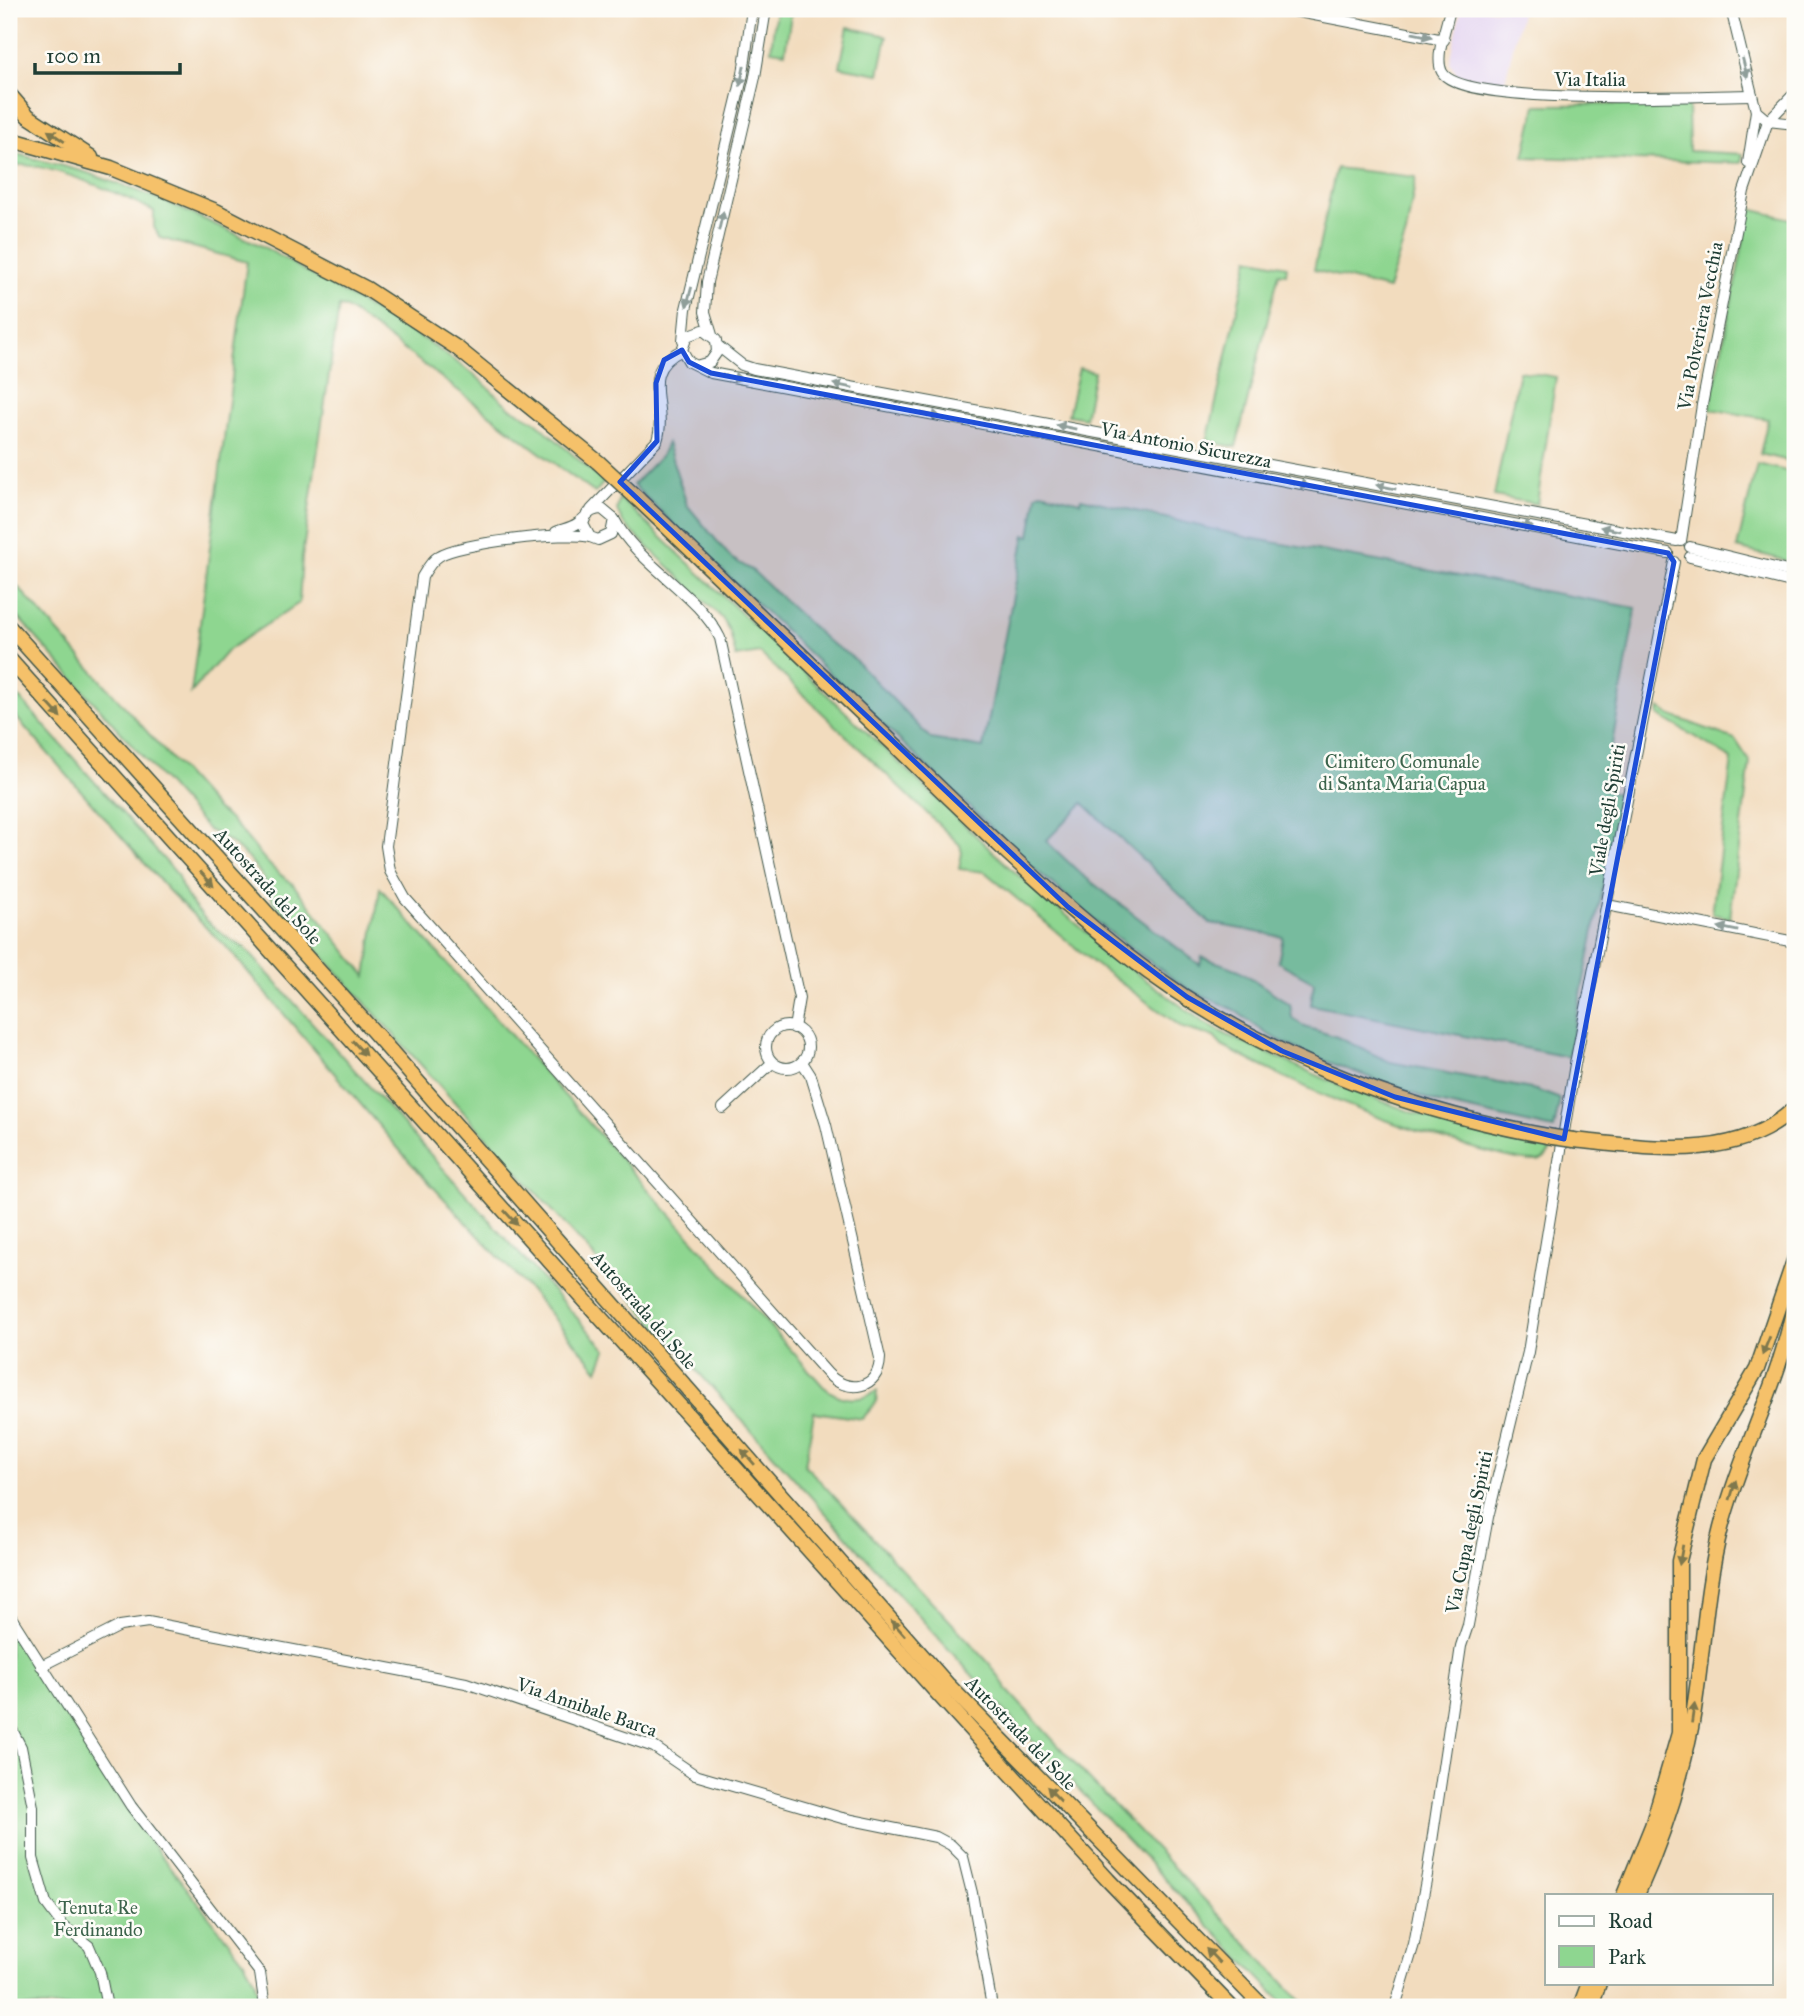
<svg xmlns="http://www.w3.org/2000/svg" width="1804" height="2016" font-family="'IM FELL Great Primer',serif">
	<style>
		.built { fill: #e3d3f2 }
		.green { fill: #8ed690; stroke: #568a62; stroke-width: 2 }
		.lines { fill: none; stroke-linecap: round; stroke-linejoin: round }
		.minor-casing { stroke: #3f5549; stroke-width: 12 }
		.highway-casing { stroke: #3f5549; stroke-width: 17 }
		.minor { stroke: #fff; stroke-width: 10 }
		.highway { stroke: #f5c16b; stroke-width: 14 }
		.highway-bridge-casing { stroke: #3f5549; stroke-width: 17; stroke-linecap: butt }
		.highway-bridge { stroke: #f5c16b; stroke-width: 14 }
		.oneway { fill: #8f9e9a }
		.oneway2 { fill: #7f784d }
		.marked { fill: #1d4ed8; fill-opacity: 0.2; stroke: #1d4ed8; stroke-width: 5; stroke-linejoin: round }
		.labels { text-anchor: middle; dominant-baseline: central; stroke-width: 5; stroke-linejoin: round; paint-order: stroke }
		.street-label { font-size: 19px; fill: #1f3d34; stroke: #fdfcf7 }
		.park-label { font-size: 19px; fill: #3b634b; stroke: #fdfcf7 }
	</style>
	<rect width="100%" height="100%" fill="#fdfcf7"/>
	<filter id="ink" filterUnits="userSpaceOnUse"><feTurbulence type="fractalNoise" baseFrequency=".0143" numOctaves="2"/><feDisplacementMap in="SourceGraphic" scale="14" xChannelSelector="R" yChannelSelector="G"/><feConvolveMatrix kernelMatrix="1 2 1 2 8 2 1 2 1" color-interpolation-filters="sRGB"/></filter>
	<filter id="wash" filterUnits="userSpaceOnUse"><feTurbulence type="fractalNoise" baseFrequency=".00686" numOctaves="4" result="noise"/><feDisplacementMap in="SourceGraphic" scale="28" xChannelSelector="R" yChannelSelector="G"/><feGaussianBlur stdDeviation="1.57" result="paint"/><feColorMatrix in="noise" values="0 0 0 0 0 0 0 0 0 0 0 0 0 0 0 0 0 1.4 0 .05"/><feComposite in="paint" operator="in"/></filter>
	<g filter="url(#wash)">
		<rect width="100%" height="100%" fill="#f2dcbe"/>
		<path class="built" d="M 1461,9 L 1522,9 L 1504,85 L 1458,75 L 1450,63 Z"/>
		<g class="green">
			<path d="M 776,9 L 792,9 L 785,52 L 771,50 Z"/>
			<path d="M 848,27 L 887,36 L 879,74 L 840,67 Z"/>
			<path d="M 1688,104 L 1689,151 L 1743,154 L 1741,163 L 1524,157 L 1536,105 Z"/>
			<path d="M 9,152 L 85,172 L 162,200 L 262,246 L 428,342 L 476,376 L 509,407 L 536,422 L 604,482 L 595,493 C 510,433 432,367 346,308 L 339,307 L 302,557 L 299,603 L 228,650 L 191,693 L 247,262 L 160,238 L 154,227 L 154,211 C 126,197 37,156 9,167 Z"/>
			<path d="M 1336,168 L 1416,177 L 1406,234 L 1388,289 L 1314,270 Z"/>
			<path d="M 1750,209 L 1795,220 L 1795,422 L 1789,461 L 1760,454 L 1768,419 L 1710,409 Z"/>
			<path d="M 1249,258 L 1287,266 L 1286,274 L 1279,273 L 1236,447 L 1207,442 Z"/>
			<path d="M 1079,368 L 1094,372 L 1085,418 L 1068,415 Z"/>
			<path d="M 1519,371 L 1556,377 L 1537,504 L 1494,496 Z"/>
			<path d="M 667,443 L 687,505 L 731,558 L 753,571 L 826,640 L 852,657 L 931,739 L 983,748 L 1025,535 L 1030,536 L 1037,495 L 1042,492 L 1080,502 L 1081,498 L 1250,538 L 1636,608 L 1604,790 L 1622,795 L 1568,1057 L 1311,1005 L 1314,982 L 1278,962 L 1283,937 L 1210,923 L 1083,803 L 1046,841 L 1081,874 L 1200,965 L 1202,957 L 1239,970 L 1290,1004 L 1292,1018 L 1305,1027 L 1337,1037 L 1390,1062 L 1536,1090 L 1560,1099 L 1554,1129 L 1438,1103 L 1307,1054 L 1267,1034 L 1233,1009 L 1190,990 L 1171,977 L 1108,931 L 1031,866 L 633,485 L 661,456 Z"/>
			<path d="M 1757,464 L 1795,473 L 1795,563 L 1737,548 Z"/>
			<path d="M 620,498 L 1010,868 L 1127,966 L 1203,1022 L 1227,1035 L 1339,1085 L 1414,1113 L 1552,1148 C 1548,1154 1545,1160 1537,1161 C 1520,1162 1501,1155 1484,1151 C 1392,1128 1306,1090 1222,1046 L 1214,1037 L 1183,1028 L 1095,964 L 985,872 L 959,869 L 962,853 L 960,845 L 760,653 L 736,657 L 730,632 L 722,618 L 623,523 L 617,510 Z"/>
			<path d="M 9,577 L 216,809 C 247,829 261,865 291,882 L 366,976 L 380,888 L 823,1386 C 838,1400 859,1403 877,1391 L 876,1403 L 862,1419 L 814,1412 L 805,1465 L 989,1663 L 1010,1693 L 1087,1777 L 1307,2007 L 1287,2007 L 1018,1726 L 273,901 C 266,871 236,842 208,830 L 9,607 Z"/>
			<path d="M 9,686 L 177,874 C 186,906 217,934 245,948 L 606,1350 L 598,1370 L 535,1296 L 409,1161 L 231,952 L 169,891 L 9,709 Z"/>
			<path d="M 1659,708 L 1672,716 L 1735,739 L 1750,762 L 1730,918 L 1712,914 L 1732,759 L 1658,715 Z"/>
			<path d="M 9,1624 L 100,1769 L 156,1849 L 244,1961 L 254,1979 L 261,2007 L 9,2007 Z"/>
		</g>
	</g>
	<g filter="url(#ink)">
		<g class="lines">
			<g class="minor-casing">
				<g id="minor">
					<path d="M 1283,9 L 1444,40"/>
					<path d="M 1450,9 C 1447,25 1434,57 1442,72 C 1462,108 1704,95 1752,95"/>
					<path d="M 1731,9 L 1756,111 L 1768,121"/>
					<path d="M 1790,99 L 1795,115"/>
					<path d="M 1768,121 L 1795,124"/>
					<path d="M 1748,163 L 1756,111"/>
					<path d="M 712,335 L 705,312 L 707,282 L 755,77 L 766,9"/>
					<path d="M 683,340 L 686,309 L 743,74 L 752,9"/>
					<path d="M 718,346 L 742,365 L 754,369 L 1677,541"/>
					<path d="M 699,365 L 710,362 L 717,352 L 716,340 L 703,330 L 687,336 L 682,350 L 689,362 L 711,373 L 1668,553"/>
					<path d="M 591,510 L 657,441 C 669,404 636,373 682,350"/>
					<path d="M 614,519 C 638,565 699,594 720,638 L 799,998 L 794,1028"/>
					<path d="M 556,532 C 563,529 571,528 578,523 C 587,517 589,509 602,509 L 614,519 L 611,534 L 598,540 L 590,537 L 583,524 L 587,514"/>
					<path d="M 590,537 C 567,531 459,543 439,556 C 431,561 426,570 422,577 L 386,846 L 390,871 L 405,898 L 828,1374 C 847,1394 879,1390 880,1358 L 826,1125 L 811,1076 L 802,1062"/>
					<path d="M 1681,541 L 1702,405 L 1744,191 L 1768,121 L 1795,93"/>
					<path d="M 1690,547 L 1795,573"/>
					<path d="M 1690,557 L 1795,583"/>
					<path d="M 1607,905 L 1795,942"/>
					<circle cx="787" cy="1047" r="21"/>
					<path d="M 723,1108 L 772,1063"/>
					<path d="M 9,1614 L 131,1806 L 260,1973 L 265,2007"/>
					<path d="M 41,1666 L 120,1626 L 148,1622 L 466,1683 L 654,1747 L 695,1775 L 842,1818 L 936,1837 L 951,1845 L 963,1857 L 972,1893 L 992,2007"/>
					<path d="M 9,1724 L 21,1747 L 33,1807 L 33,1858 L 46,1903 L 63,1926 L 89,1946 L 100,1972 L 107,2007"/>
					<path d="M 1395,2007 L 1414,1944 L 1427,1875 L 1461,1646 L 1468,1625 L 1488,1517 L 1528,1352 L 1575,1064 L 1674,562"/>
				</g>
			</g>
			<g class="highway-casing">
				<g id="highway">
					<path d="M 9,94 L 28,116 L 91,157"/>
					<path d="M 9,139 L 111,168 L 216,211 L 367,289 L 457,348 L 598,462"/>
					<path d="M 638,499 C 723,581 809,662 894,744 C 969,817 1044,890 1126,955 C 1247,1050 1402,1111 1553,1137"/>
					<path d="M 9,627 L 373,1031 L 948,1685 L 1263,2007"/>
					<path d="M 9,659 L 941,1697 L 1108,1880 L 1231,2007"/>
					<path d="M 1573,1140 C 1647,1147 1735,1164 1795,1108"/>
					<path d="M 1624,1895 L 1652,1826 L 1679,1733 L 1679,1561 L 1704,1459 L 1757,1369 L 1795,1258"/>
					<path d="M 1637,1895 C 1661,1842 1680,1785 1691,1728 C 1703,1662 1704,1593 1721,1528 C 1741,1450 1782,1379 1795,1300"/>
					<path d="M 1580,2007 L 1589,1983"/>
					<path d="M 1591,2007 L 1599,1983"/>
				</g>
			</g>
			<use href="#minor" class="minor"/>
			<use href="#highway" class="highway"/>
			<g class="highway-bridge-casing">
				<g id="highway-bridge">
					<path d="M 598,462 L 638,499"/>
					<path d="M 1553,1137 L 1573,1140"/>
				</g>
			</g>
			<use href="#highway-bridge" class="highway-bridge"/>
		</g>
		<defs><path id="oneway-solid" d="M-6-.8H1V-3.2L6.5 0L1 3.2V.8H-6Z" transform="scale(1.75)"/></defs>
		<g class="oneway">
			<use href="#oneway-solid" transform="translate(1422 35) rotate(11)"/>
			<use href="#oneway-solid" transform="translate(1745 68) rotate(76)"/>
			<use href="#oneway-solid" transform="translate(742 76) rotate(102)"/>
			<use href="#oneway-solid" transform="translate(721 221) rotate(-77)"/>
			<use href="#oneway-solid" transform="translate(689 297) rotate(105)"/>
			<use href="#oneway-solid" transform="translate(732 377) rotate(11)"/>
			<use href="#oneway-solid" transform="translate(843 386) rotate(-169)"/>
			<use href="#oneway-solid" transform="translate(931 415) rotate(11)"/>
			<use href="#oneway-solid" transform="translate(1066 427) rotate(-169)"/>
			<use href="#oneway-solid" transform="translate(1299 484) rotate(11)"/>
			<use href="#oneway-solid" transform="translate(1386 487) rotate(-169)"/>
			<use href="#oneway-solid" transform="translate(1523 525) rotate(11)"/>
			<use href="#oneway-solid" transform="translate(1610 529) rotate(-169)"/>
			<use href="#oneway-solid" transform="translate(1728 929) rotate(-169)"/>
		</g>
		<g class="oneway2">
			<use href="#oneway-solid" transform="translate(56 136) rotate(-146)"/>
			<use href="#oneway-solid" transform="translate(54 710) rotate(48)"/>
			<use href="#oneway-solid" transform="translate(207 879) rotate(48)"/>
			<use href="#oneway-solid" transform="translate(359 1048) rotate(48)"/>
			<use href="#oneway-solid" transform="translate(511 1218) rotate(48)"/>
			<use href="#oneway-solid" transform="translate(1766 1346) rotate(112)"/>
			<use href="#oneway-solid" transform="translate(748 1457) rotate(-131)"/>
			<use href="#oneway-solid" transform="translate(1733 1490) rotate(-73)"/>
			<use href="#oneway-solid" transform="translate(1681 1555) rotate(100)"/>
			<use href="#oneway-solid" transform="translate(898 1628) rotate(-131)"/>
			<use href="#oneway-solid" transform="translate(1693 1713) rotate(-82)"/>
			<use href="#oneway-solid" transform="translate(1054 1794) rotate(-134)"/>
			<use href="#oneway-solid" transform="translate(1213 1956) rotate(-134)"/>
		</g>
	</g>
	<path class="marked" d="M 682,350 L 689,362 L 711,373 L 1668,553 L 1674,562 L 1564,1139 L 1395,1097 L 1282,1051 L 1187,997 L 1068,907 L 620,482 L 657,441 L 656,383 L 664,360 Z"/>
	<g class="labels">
		<g class="street-label">
			<text x="1590" y="79">Via Italia</text>
			<text transform="translate(1700 326) rotate(-79)">Via Polveriera Vecchia</text>
			<text transform="translate(1186 445) rotate(11)">Via Antonio Sicurezza</text>
			<text transform="translate(1607 810) rotate(-80)">Viale degli Spiriti</text>
			<text transform="translate(268 886) rotate(48)">Autostrada del Sole</text>
			<text transform="translate(644 1310) rotate(49)">Autostrada del Sole</text>
			<text transform="translate(1469 1532) rotate(-78)">Via Cupa degli Spiriti</text>
			<text transform="translate(587 1707) rotate(19)">Via Annibale Barca</text>
			<text transform="translate(1021 1733) rotate(46)">Autostrada del Sole</text>
		</g>
		<g class="park-label">
			<text x="1402" y="761">Cimitero Comunale<tspan x="1402" dy="22">di Santa Maria Capua</tspan></text>
			<text x="98" y="1907">Tenuta Re<tspan x="98" dy="22">Ferdinando</tspan></text>
		</g>
	</g>
	<rect width="1804" height="2016" fill="none" stroke="#fdfcf7" stroke-width="35"/>
	<rect x="1545" y="1894" width="228" height="91" fill="#fdfcf7" stroke="#a4b0a9" stroke-width="2"/>
	<rect x="1559" y="1916" width="35" height="10" fill="#ffffff" stroke="#a4b0a9" stroke-width="2"/>
	<text x="1608" y="1928" font-size="21" fill="#1f3d34">Road</text>
	<rect x="1559" y="1946" width="35" height="21" fill="#8ed690" stroke="#a4b0a9" stroke-width="2"/>
	<text x="1608" y="1964" font-size="21" fill="#1f3d34">Park</text>
	<path d="M35 63v10h145v-10" fill="none" stroke="#1f3d34" stroke-width="3.5"/>
	<text x="46" y="63" font-size="21" fill="#1f3d34" stroke="#fdfcf7" stroke-width="5" paint-order="stroke">100 m</text>
</svg>
